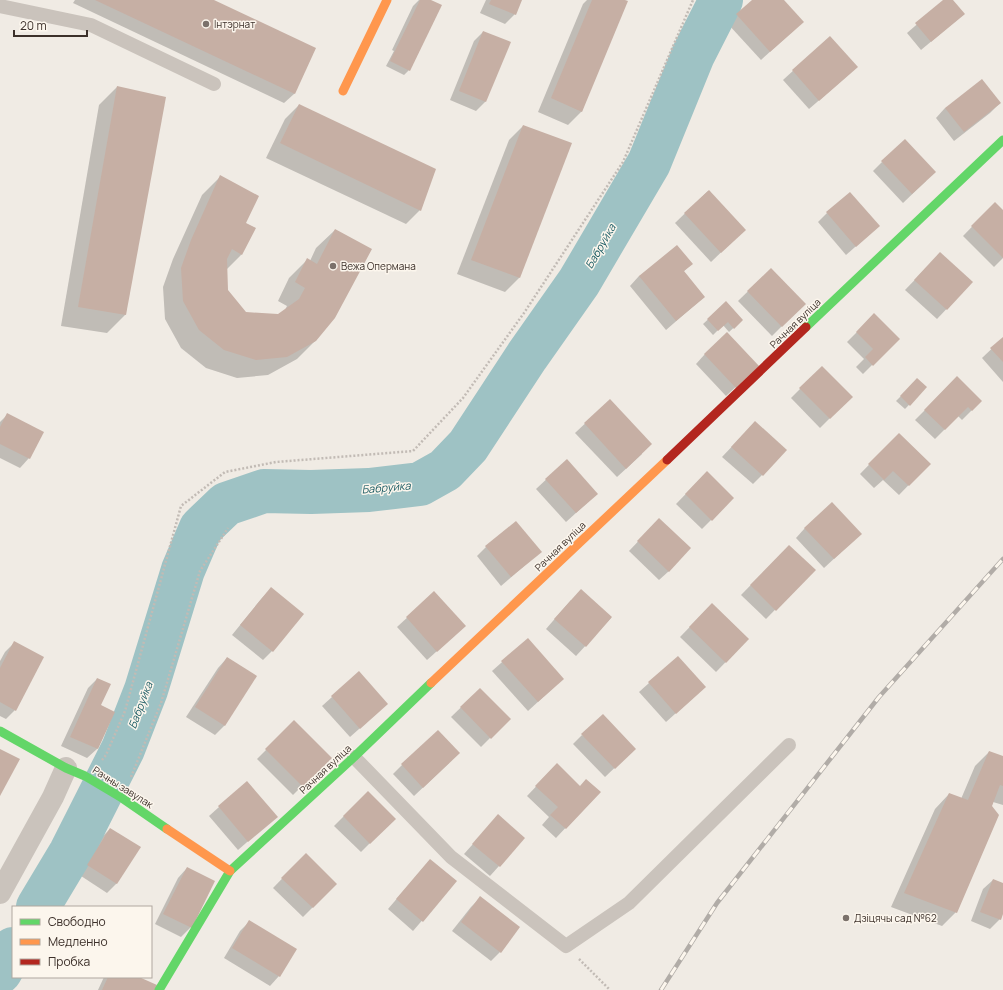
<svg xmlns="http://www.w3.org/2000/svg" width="1003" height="990" font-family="Manrope,sans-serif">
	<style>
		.shadow { fill: #0003 }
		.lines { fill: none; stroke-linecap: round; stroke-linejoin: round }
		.river { stroke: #9ec2c4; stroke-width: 44 }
		.building { fill: #c6afa4 }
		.path { stroke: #c2bbb5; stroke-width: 2.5; stroke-dasharray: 2 2; stroke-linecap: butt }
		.lane { stroke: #cac3bc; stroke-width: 14 }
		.street { stroke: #cac3bc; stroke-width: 22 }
		.fast { stroke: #63d668; stroke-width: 9 }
		.slow { stroke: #ff974d; stroke-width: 9 }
		.jam { stroke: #b3261e; stroke-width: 9 }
		.rail-casing { stroke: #b1aca7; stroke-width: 4.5 }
		.rail { stroke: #fcf6ed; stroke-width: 3; stroke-dasharray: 9; stroke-linecap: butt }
		.poi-dot { fill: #7b716b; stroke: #fcf6ed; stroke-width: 1.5 }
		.labels { text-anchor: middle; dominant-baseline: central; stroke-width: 3; stroke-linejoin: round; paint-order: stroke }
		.poi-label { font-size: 10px; fill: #3c302a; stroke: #fcf6ed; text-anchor: start }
		.street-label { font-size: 10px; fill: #3c302a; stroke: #fcf6ed }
		.water-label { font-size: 11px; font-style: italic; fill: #1a5b63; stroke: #fcf6ed }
	</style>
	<rect width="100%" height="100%" fill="#f0ebe4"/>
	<g class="shadow">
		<path d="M 75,0 L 212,0 L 315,49 L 294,94 L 284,103 L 73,3 Z"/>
		<path d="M 419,0 L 429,0 L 409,70 L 404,75 L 386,66 L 394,51 L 392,50 L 413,6 Z"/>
		<path d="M 486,0 L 521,0 L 515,14 L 505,24 L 480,13 Z"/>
		<path d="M 587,0 L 622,0 L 582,111 L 568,125 L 538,112 L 583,4 Z"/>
		<path d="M 754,0 L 783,0 L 793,31 L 761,60 L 728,24 Z"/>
		<path d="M 945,0 L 952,0 L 964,14 L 921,50 L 907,33 Z"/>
		<path d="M 483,32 L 485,102 L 476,111 L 450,100 L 474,41 Z"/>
		<path d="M 830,37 L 847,76 L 809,109 L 783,80 Z"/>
		<path d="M 117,87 L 125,315 L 107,333 L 61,326 L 99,105 Z"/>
		<path d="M 1000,103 L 990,113 L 954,141 L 936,118 L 945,108 Z"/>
		<path d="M 299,105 L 420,210 L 406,224 L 266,158 L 285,119 Z"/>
		<path d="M 523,126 L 519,278 L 505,292 L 457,274 L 509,140 Z"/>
		<path d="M 882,162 L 926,181 L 903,203 L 873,171 Z"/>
		<path d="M 220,177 L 244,223 L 255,228 L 241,255 L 226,270 L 227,291 L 246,313 L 278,315 L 285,310 L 287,306 L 278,301 L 289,278 L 307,260 L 310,261 L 316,248 L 335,230 L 315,341 L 297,359 L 268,375 L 237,378 L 206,368 L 181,348 L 165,319 L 163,287 L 173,259 L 202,195 Z"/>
		<path d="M 708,191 L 735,239 L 711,262 L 675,223 Z"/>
		<path d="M 995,203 L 1003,211 L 1003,258 L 994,267 L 963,236 Z"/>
		<path d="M 827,213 L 879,226 L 846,255 L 818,222 Z"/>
		<path d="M 931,263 L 972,282 L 937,319 L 905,290 Z"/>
		<path d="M 691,264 L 683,272 L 704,297 L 666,330 L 630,286 L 639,276 Z"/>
		<path d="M 771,269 L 804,304 L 772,336 L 738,301 Z"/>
		<path d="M 726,303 L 742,320 L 729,332 L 723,325 L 713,335 L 703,324 Z"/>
		<path d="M 874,315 L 898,339 L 863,374 L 856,367 L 864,359 L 847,342 Z"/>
		<path d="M 1003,338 L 1003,382 L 982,358 Z"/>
		<path d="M 705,354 L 758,366 L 726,396 L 696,364 Z"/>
		<path d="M 822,367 L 851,397 L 820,428 L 791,398 Z"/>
		<path d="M 917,380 L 926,387 L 905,409 L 896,401 Z"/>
		<path d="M 948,387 L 981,401 L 962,420 L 958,416 L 935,439 L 915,420 Z"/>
		<path d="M 610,400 L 642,454 L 617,477 L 575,433 Z"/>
		<path d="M 7,415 L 29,458 L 20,468 L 0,458 L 0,422 Z"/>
		<path d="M 755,422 L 762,475 L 753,484 L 722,457 Z"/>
		<path d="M 899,434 L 929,464 L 899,495 L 883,480 L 874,488 L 860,474 Z"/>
		<path d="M 566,461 L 587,503 L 566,522 L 536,489 Z"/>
		<path d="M 707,472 L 733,498 L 702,529 L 676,504 Z"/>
		<path d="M 805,528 L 851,543 L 824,568 L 796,538 Z"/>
		<path d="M 650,529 L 669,571 L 659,580 L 629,551 Z"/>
		<path d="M 789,546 L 814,570 L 766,619 L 741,595 Z"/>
		<path d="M 486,547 L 540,552 L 501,586 L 477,556 Z"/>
		<path d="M 271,589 L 272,651 L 263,660 L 232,635 L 262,598 Z"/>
		<path d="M 434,593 L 455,635 L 427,660 L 397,627 Z"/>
		<path d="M 571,600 L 611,618 L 576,656 L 546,629 Z"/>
		<path d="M 712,604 L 748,639 L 716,672 L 680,637 Z"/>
		<path d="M 528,639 L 553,688 L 528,711 L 492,671 Z"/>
		<path d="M 14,643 L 15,710 L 6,719 L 0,716 L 0,661 L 5,652 Z"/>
		<path d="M 678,657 L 695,696 L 666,722 L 639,692 Z"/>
		<path d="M 227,658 L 255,676 L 224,726 L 215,735 L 186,717 L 218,668 Z"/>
		<path d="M 97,679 L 100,706 L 114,713 L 97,749 L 87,758 L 61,746 L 88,688 Z"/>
		<path d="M 480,689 L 509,719 L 481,747 L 451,717 Z"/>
		<path d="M 332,697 L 377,713 L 350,737 L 322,706 Z"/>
		<path d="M 294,722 L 330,758 L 293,795 L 257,759 Z"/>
		<path d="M 582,735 L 625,758 L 605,777 L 573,744 Z"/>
		<path d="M 989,752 L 1003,757 L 1003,805 L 993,802 L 956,912 L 942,926 L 891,907 L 935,809 L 949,794 L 961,799 L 975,766 Z"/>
		<path d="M 449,763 L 414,796 L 393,774 L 402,765 Z"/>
		<path d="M 548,774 L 580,787 L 599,792 L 556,838 L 542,825 L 549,817 L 527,796 Z"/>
		<path d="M 247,782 L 276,817 L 238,850 L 209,816 Z"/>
		<path d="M 368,792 L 394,819 L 361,852 L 334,826 Z"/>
		<path d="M 498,816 L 524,838 L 490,876 L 464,854 Z"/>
		<path d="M 110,829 L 117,883 L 107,893 L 78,874 L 101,838 Z"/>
		<path d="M 306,854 L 336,884 L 303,917 L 273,888 Z"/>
		<path d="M 430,860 L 456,881 L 413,931 L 388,909 Z"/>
		<path d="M 187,868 L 191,927 L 181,937 L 155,924 L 178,878 Z"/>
		<path d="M 993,880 L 1003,884 L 1003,911 L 1000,919 L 990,929 L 971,921 L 983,889 Z"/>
		<path d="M 481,897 L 500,952 L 491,961 L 452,931 L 471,907 Z"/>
		<path d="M 249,922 L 279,976 L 270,986 L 224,958 L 240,931 Z"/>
		<path d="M 104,977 L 137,977 L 153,990 L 98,990 Z"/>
	</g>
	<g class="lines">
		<g class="river">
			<path d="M 38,907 L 71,852 L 123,749 L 146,690 L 183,570 L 201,528 L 226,504 L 264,491 L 311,492 L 369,490 L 420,484 L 445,470 L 468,446 L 527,356 L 579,282 L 649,163 L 693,55 L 721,0"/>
			<path d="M 0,972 L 13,949"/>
		</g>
	</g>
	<g class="building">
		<path d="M 95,0 L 214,0 L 316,48 L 295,94 Z"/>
		<path d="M 420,0 L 431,0 L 442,5 L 410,71 L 390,61 Z"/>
		<path d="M 491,0 L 522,0 L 516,15 L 489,4 Z"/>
		<path d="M 592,0 L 625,0 L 628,1 L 582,112 L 551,98 Z"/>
		<path d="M 752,0 L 784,0 L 804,22 L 770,52 L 736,14 Z"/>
		<path d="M 943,0 L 953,0 L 965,14 L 931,42 L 915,23 Z"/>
		<path d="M 483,31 L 511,42 L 486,102 L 459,91 Z"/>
		<path d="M 830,36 L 858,67 L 819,101 L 792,70 Z"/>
		<path d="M 982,79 L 1001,103 L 964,132 L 945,108 Z"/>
		<path d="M 117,86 L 166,97 L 126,315 L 78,307 Z"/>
		<path d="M 299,104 L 436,169 L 421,211 L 280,143 Z"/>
		<path d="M 523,125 L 572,143 L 520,278 L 471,260 Z"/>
		<path d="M 905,139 L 936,172 L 912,194 L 881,161 Z"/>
		<path d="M 220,175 L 259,196 L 246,223 L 256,228 L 242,255 L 232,249 L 227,259 L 228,290 L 246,312 L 278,314 L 299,299 L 305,288 L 295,282 L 307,258 L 317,264 L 335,229 L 372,249 L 335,318 L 316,341 L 287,357 L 256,360 L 224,350 L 199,330 L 183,301 L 181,268 L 191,240 Z"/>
		<path d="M 709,190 L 746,230 L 721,253 L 684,213 Z"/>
		<path d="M 850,192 L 880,226 L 856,247 L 826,212 Z"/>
		<path d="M 995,202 L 1003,210 L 1003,258 L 971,226 Z"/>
		<path d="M 677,245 L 693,264 L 684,271 L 705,297 L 676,321 L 639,276 Z"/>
		<path d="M 940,252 L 973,282 L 947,310 L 914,280 Z"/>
		<path d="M 771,268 L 806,304 L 782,327 L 747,291 Z"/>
		<path d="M 726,301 L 743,320 L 734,329 L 728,322 L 718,331 L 707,319 Z"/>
		<path d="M 874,313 L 900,339 L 873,366 L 865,357 L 873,349 L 856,332 Z"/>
		<path d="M 727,332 L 759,366 L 736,388 L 704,354 Z"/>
		<path d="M 1003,337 L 1003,362 L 990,348 Z"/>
		<path d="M 822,366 L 853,397 L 830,419 L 799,388 Z"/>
		<path d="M 957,376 L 982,401 L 972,411 L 968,407 L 945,430 L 924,410 Z"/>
		<path d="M 917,378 L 927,387 L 910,406 L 900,396 Z"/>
		<path d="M 610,399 L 652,444 L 626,469 L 584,423 Z"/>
		<path d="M 7,413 L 44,432 L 30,459 L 0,444 L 0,427 Z"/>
		<path d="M 755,421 L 787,450 L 763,476 L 731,447 Z"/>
		<path d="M 899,433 L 931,464 L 909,486 L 893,471 L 884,480 L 868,464 Z"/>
		<path d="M 567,459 L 598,494 L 576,513 L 545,479 Z"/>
		<path d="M 707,471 L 734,498 L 712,521 L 685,494 Z"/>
		<path d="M 832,502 L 862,534 L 834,559 L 804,528 Z"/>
		<path d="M 659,518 L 691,548 L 669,572 L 637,541 Z"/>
		<path d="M 516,521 L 542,552 L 511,577 L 485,546 Z"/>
		<path d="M 789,545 L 816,570 L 776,611 L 750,585 Z"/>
		<path d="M 271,587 L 304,614 L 273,652 L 240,625 Z"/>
		<path d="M 581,589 L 612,617 L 586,647 L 554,619 Z"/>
		<path d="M 434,591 L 466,626 L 437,652 L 406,617 Z"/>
		<path d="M 712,603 L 749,639 L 726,663 L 689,627 Z"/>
		<path d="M 528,638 L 564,679 L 538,702 L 501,661 Z"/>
		<path d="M 14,641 L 44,657 L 16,711 L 0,702 L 0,668 Z"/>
		<path d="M 678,656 L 706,687 L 676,714 L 648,682 Z"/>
		<path d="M 227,657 L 257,676 L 225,726 L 195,707 Z"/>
		<path d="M 359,671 L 388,704 L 360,729 L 331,696 Z"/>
		<path d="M 97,678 L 111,684 L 101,705 L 115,712 L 98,749 L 70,737 Z"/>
		<path d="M 480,688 L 511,719 L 491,739 L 460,707 Z"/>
		<path d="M 603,714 L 636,749 L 615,769 L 581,734 Z"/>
		<path d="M 294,720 L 332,758 L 303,787 L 265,749 Z"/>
		<path d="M 438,730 L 460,753 L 423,788 L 401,764 Z"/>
		<path d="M 0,749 L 20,759 L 0,796 Z"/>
		<path d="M 989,751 L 1003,756 L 1003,786 L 1000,785 L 992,806 L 999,815 L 957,913 L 904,893 L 949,793 L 968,800 Z"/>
		<path d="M 557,763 L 580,786 L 586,779 L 601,792 L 566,829 L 550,815 L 558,807 L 535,786 Z"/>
		<path d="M 247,781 L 278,817 L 248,842 L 218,806 Z"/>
		<path d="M 368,791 L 396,819 L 370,844 L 343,816 Z"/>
		<path d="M 498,814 L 525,838 L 500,867 L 472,844 Z"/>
		<path d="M 110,828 L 141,847 L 117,884 L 87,865 Z"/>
		<path d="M 306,853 L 337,884 L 313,908 L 281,878 Z"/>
		<path d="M 430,859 L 457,881 L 423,922 L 396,899 Z"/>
		<path d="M 187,867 L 215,881 L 192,928 L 163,914 Z"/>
		<path d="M 993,879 L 1003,883 L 1003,914 L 1001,920 L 980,912 Z"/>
		<path d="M 480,896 L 520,927 L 501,953 L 461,922 Z"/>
		<path d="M 249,920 L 297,949 L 280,977 L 232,948 Z"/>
		<path d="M 108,977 L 139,977 L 157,985 L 155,990 L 102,990 Z"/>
	</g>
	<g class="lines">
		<g class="path">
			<path d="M 102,760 L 106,755 L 125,711 L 181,506 L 225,472 L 276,462 L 413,451 L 463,398 L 524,313 L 623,162 L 693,0"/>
			<path d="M 131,777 L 161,703 L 200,571 L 228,528"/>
			<path d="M 579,959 L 610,990"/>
		</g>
		<g class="lane">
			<path d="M 0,6 L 91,25 L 214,84"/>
			<path d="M 354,757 L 451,857 L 566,946 L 629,903 L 789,745"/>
		</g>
		<path class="street" d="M 0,893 L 53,797 L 66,768"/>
		<g class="fast">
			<path d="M 806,327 L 1003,140"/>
			<path d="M 0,731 L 66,768 L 85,776 L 122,798 L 167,829"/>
			<path d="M 159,990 L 230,871 L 354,757 L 431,683"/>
		</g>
		<g class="slow">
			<path d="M 343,91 L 387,0"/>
			<path d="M 431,683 L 667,460"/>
			<path d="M 167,829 L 230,871"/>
		</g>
		<path class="jam" d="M 667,460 L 806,327"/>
		<g class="rail-casing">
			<path id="rail" d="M 661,990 L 717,903 L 879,697 L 1003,559"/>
		</g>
		<use href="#rail" class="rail"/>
	</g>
	<g class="poi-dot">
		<circle cx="206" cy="24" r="4"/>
		<circle cx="333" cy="266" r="4"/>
		<circle cx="846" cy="918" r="4"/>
	</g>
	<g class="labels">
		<g class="poi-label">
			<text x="214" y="24">Інтэрнат</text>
			<text x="341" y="266">Вежа Опермана</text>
			<text x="854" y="918">Дзіцячы сад №62</text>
		</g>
		<g class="street-label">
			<text transform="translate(795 323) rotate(-44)">Рачная вуліца</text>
			<text transform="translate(560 546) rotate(-44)">Рачная вуліца</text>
			<text transform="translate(325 769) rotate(-43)">Рачная вуліца</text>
			<text transform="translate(123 787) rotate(32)">Рачны завулак</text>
		</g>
		<g class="water-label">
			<text transform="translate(600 246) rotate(-60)">Бабруйка</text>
			<text transform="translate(386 487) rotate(-5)">Бабруйка</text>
			<text transform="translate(140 705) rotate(-69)">Бабруйка</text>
		</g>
	</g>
	<rect x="12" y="906" width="140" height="72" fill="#fcf6ed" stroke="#afa79f"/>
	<rect x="20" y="919" width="20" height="6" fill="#63d668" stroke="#afa79f"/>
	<text x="48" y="926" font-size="12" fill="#3c302a">Свободно</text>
	<rect x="20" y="939" width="20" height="6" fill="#ff974d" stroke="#afa79f"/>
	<text x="48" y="946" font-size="12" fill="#3c302a">Медленно</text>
	<rect x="20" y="959" width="20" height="6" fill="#b3261e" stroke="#afa79f"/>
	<text x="48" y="966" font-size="12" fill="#3c302a">Пробка</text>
	<path d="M14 30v6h73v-6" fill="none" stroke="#3c302a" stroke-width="2"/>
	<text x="20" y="30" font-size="12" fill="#3c302a" stroke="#fcf6ed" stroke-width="3" paint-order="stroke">20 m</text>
</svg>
